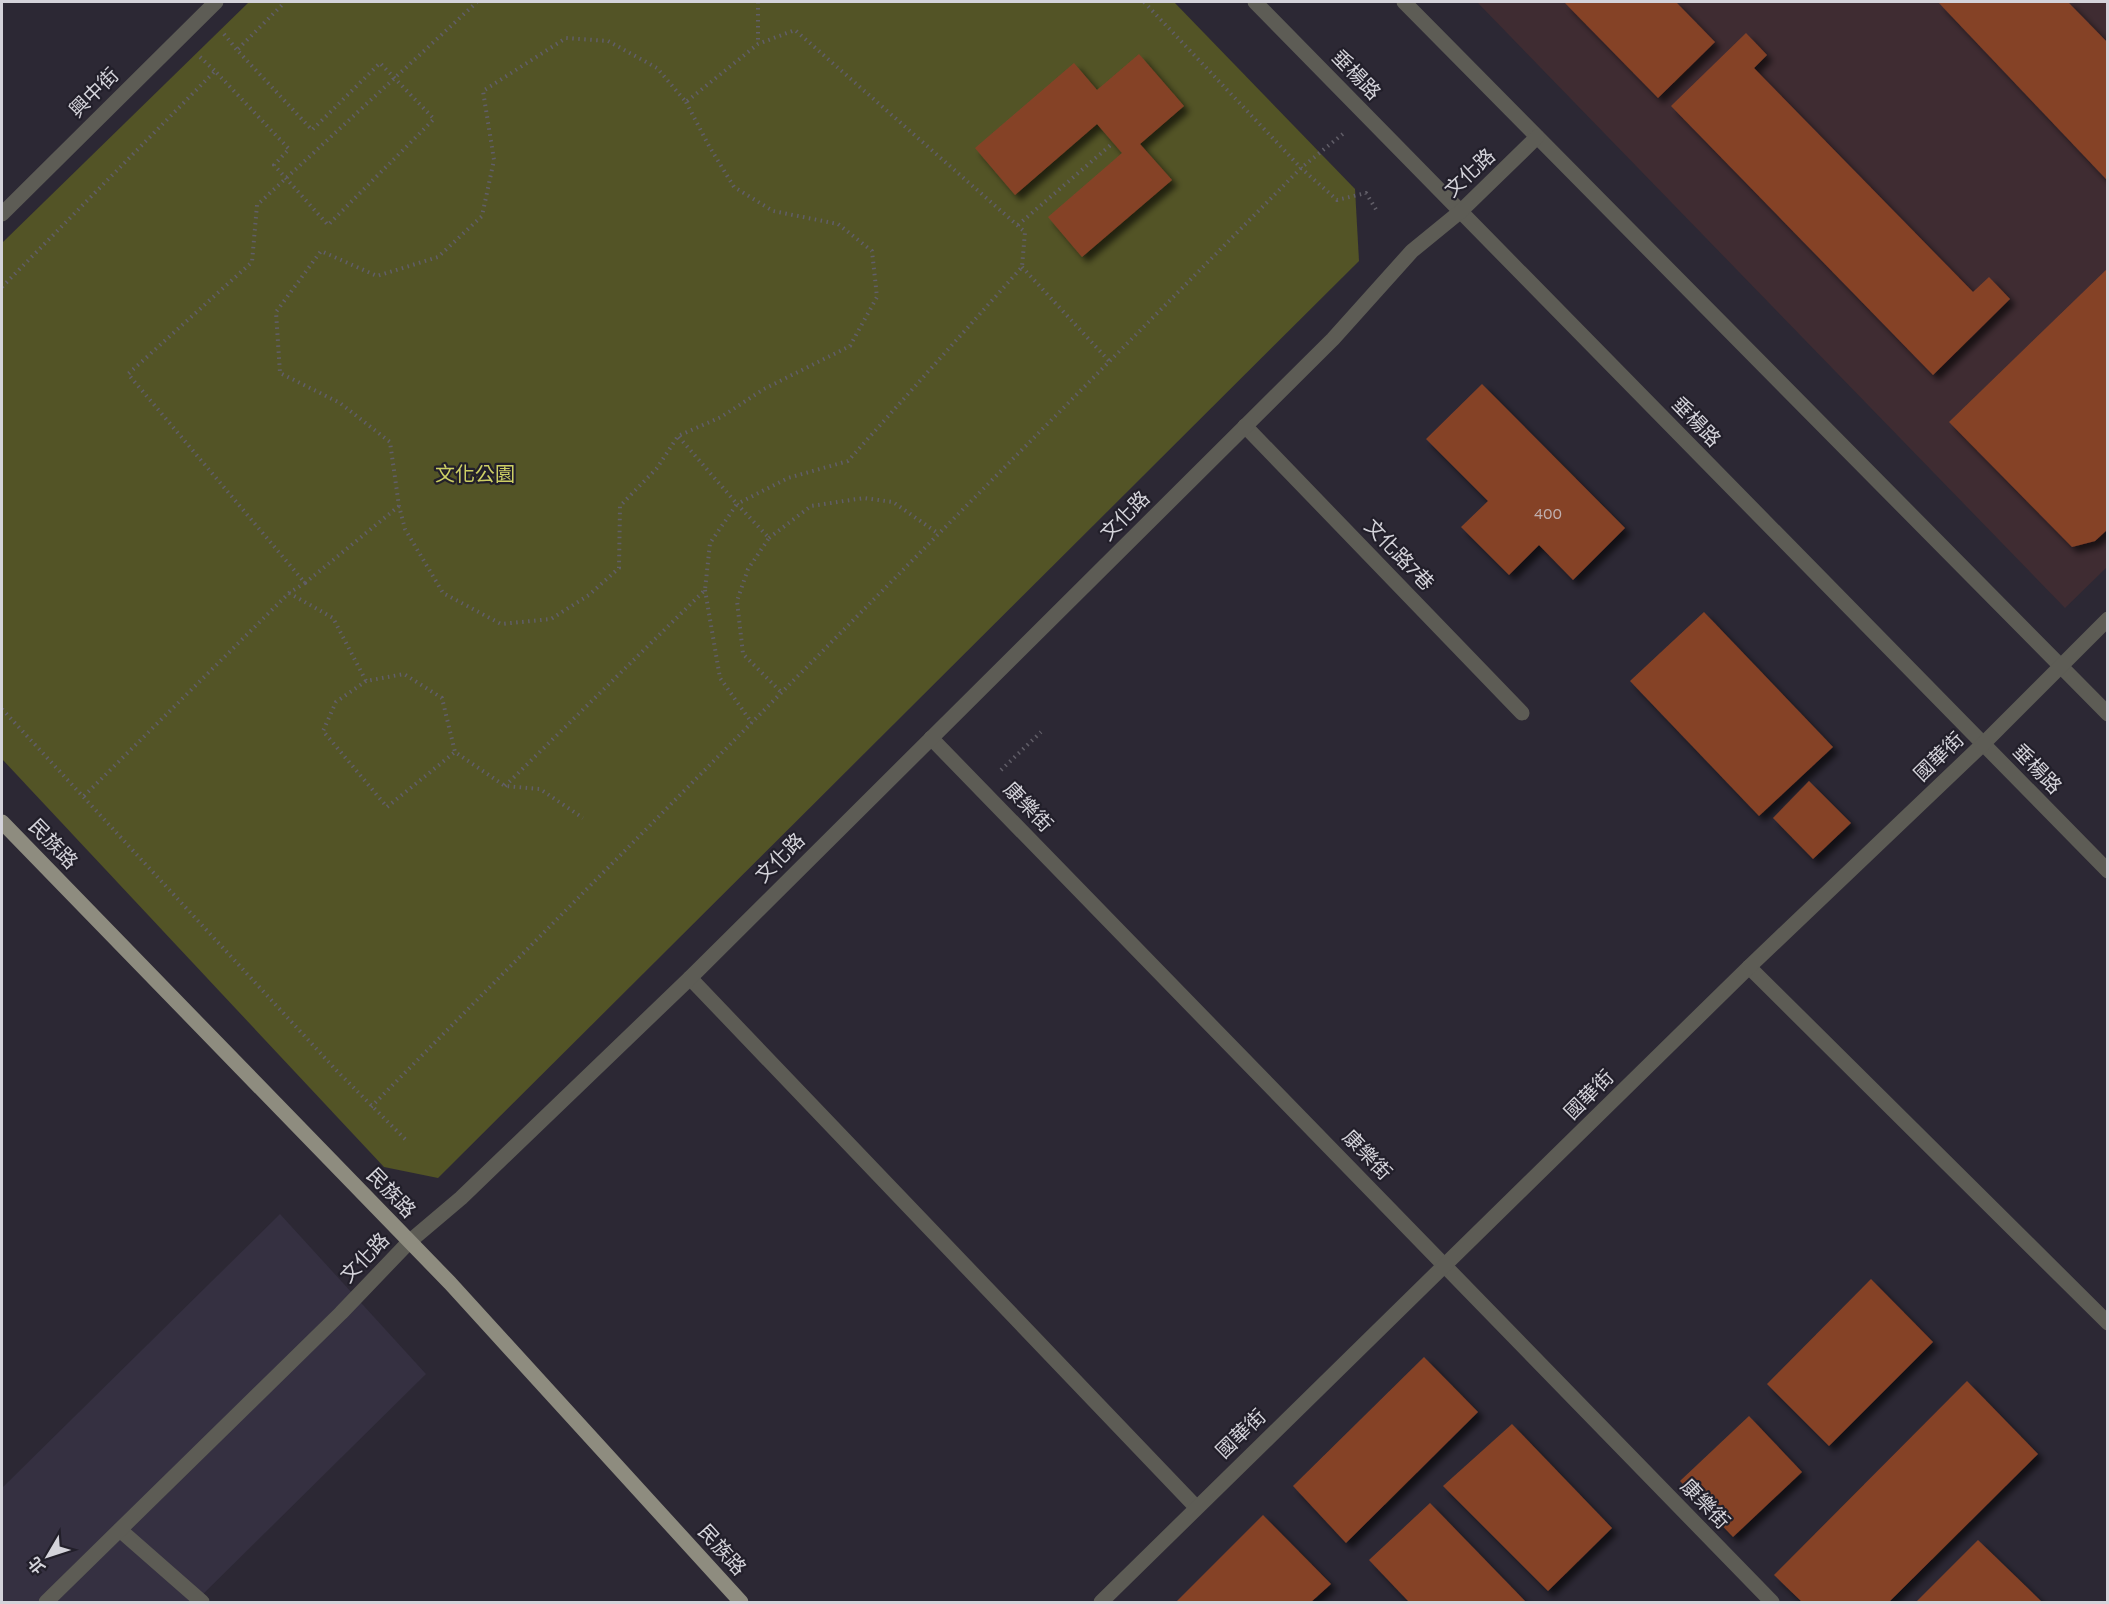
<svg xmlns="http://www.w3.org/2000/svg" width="2109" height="1604" font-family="Karla,'Noto Sans TC',sans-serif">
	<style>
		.built { fill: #353041 }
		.education { fill: #3f2c32 }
		.green { fill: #535426 }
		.building { fill: #854228; filter: url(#shadow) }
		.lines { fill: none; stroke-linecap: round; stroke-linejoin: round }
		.path { stroke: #615e68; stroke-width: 4; stroke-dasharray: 1.5 4.5; stroke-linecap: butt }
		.minor { stroke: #5d5c55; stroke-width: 15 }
		.major { stroke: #8e8c7f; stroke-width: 15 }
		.labels { text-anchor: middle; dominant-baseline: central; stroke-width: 4.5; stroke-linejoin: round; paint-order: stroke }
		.number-label { font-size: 16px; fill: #c0afae }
		.street-label { font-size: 20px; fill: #d4d3da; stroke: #221f2a }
		.park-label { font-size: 20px; fill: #cdcf65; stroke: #221f2a }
	</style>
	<defs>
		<filter id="shadow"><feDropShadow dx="5.5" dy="5.5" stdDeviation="3" flood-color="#0009"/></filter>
	</defs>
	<rect width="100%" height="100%" fill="#2c2834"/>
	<path class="built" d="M 280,1214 L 426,1374 L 195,1602 L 2,1602 L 2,1488 Z"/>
	<path class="education" d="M 1477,2 L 2107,2 L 2107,567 L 2065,608 Z"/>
	<path class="green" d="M 249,2 L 1174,2 L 1355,189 L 1359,261 L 438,1178 L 384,1167 L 2,759 L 2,243 Z"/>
	<g class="building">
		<path d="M 1564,2 L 1676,2 L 1715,42 L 1658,98 Z"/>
		<path d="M 1938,2 L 2068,2 L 2108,43 L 2108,178 L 2106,179 Z"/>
		<path d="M 1746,33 L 1767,55 L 1754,68 L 1973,292 L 1989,277 L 2010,299 L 1933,375 L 1671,106 Z"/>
		<path d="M 1139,54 L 1184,106 L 1140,144 L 1172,180 L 1082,257 L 1048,217 L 1122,153 L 1097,124 L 1015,195 L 975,148 L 1074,63 L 1097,90 Z"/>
		<path d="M 2108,268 L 2108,529 L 2095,541 L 2072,547 L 1949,422 Z"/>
		<path d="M 1482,384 L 1625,528 L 1573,580 L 1539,545 L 1509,575 L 1461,527 L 1488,501 L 1426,439 Z"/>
		<path d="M 1704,612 L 1833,747 L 1759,816 L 1630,681 Z"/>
		<path d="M 1809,781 L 1851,823 L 1813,859 L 1773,818 Z"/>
		<path d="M 1871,1279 L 1933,1342 L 1829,1446 L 1767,1384 Z"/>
		<path d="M 1424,1357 L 1478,1412 L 1346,1543 L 1293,1486 Z"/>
		<path d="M 1967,1381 L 2038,1454 L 1889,1602 L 1802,1602 L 1774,1575 Z"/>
		<path d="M 1749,1416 L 1802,1472 L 1733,1537 L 1680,1481 Z"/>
		<path d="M 1512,1424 L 1612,1528 L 1548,1591 L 1443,1486 Z"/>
		<path d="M 1430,1503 L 1526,1602 L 1409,1602 L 1369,1560 Z"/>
		<path d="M 1263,1515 L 1331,1584 L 1311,1602 L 1176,1602 Z"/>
		<path d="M 1978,1540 L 2042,1602 L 1916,1602 Z"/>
	</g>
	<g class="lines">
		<g class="path">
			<path d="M 758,2 L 758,44"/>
			<path d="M 1144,2 L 1301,168 L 1337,200 L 1366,193 L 1377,211"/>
			<path d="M 224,34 L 237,50"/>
			<path d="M 200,57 L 215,71"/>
			<path d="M 686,102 L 709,146 L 734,187 L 773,211 L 838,224 L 872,251 L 877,297 L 850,346 L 764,389 L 721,417 L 678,436 L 657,468 L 620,506 L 619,568 L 589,595 L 551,619 L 501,624 L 443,593 L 405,529 L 399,506 L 390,442 L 340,403 L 280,373 L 276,312 L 321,251 L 377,276 L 438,257 L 482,216 L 494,160 L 483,91 L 566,38 L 608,41 L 657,68 L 686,102 L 758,44 L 795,30 L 1025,232 L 1022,267 L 848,461 L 788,478 L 737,504 L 769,538 L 748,569 L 737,601 L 743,654 L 782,693"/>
			<path d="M 1018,225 L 1113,143"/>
			<path d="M 1022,267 L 1110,362"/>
			<path d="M 2,287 L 215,71 L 289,149 L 274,165 L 328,225 L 434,119 L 380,63 L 312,130 L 237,50 L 285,2"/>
			<path d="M 769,538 L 811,506 L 864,498 L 893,502 L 939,534"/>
			<path d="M 305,583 L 399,506"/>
			<path d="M 705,590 L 720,678 L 752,723"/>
			<path d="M 289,593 L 333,618 L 366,681 L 404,674 L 442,698 L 455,752 L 505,786 L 540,789 L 583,818"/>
			<path d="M 366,681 L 336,702 L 323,731 L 387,807 L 455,752"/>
			<path d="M 2,709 L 336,1070 L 406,1140"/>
			<path d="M 1001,770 L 1041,732"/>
			<path d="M 505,786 L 705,590 L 710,543 L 737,504 L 678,436"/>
			<path d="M 84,796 L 289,593 L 305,583 L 128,374 L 252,262 L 257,205 L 477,2"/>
			<path d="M 371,1107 L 1301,168 L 1344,133"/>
		</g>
		<g class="minor">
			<path d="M 1255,2 L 2108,871"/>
			<path d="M 1404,2 L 2108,714"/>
			<path d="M 2,214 L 216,2"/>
			<path d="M 1245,426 L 1522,713"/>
			<path d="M 931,738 L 1772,1602"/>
			<path d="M 1749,967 L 2108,1323"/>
			<path d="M 690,978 L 1196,1507"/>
			<path d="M 120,1530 L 202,1602"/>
			<path d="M 46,1602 L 341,1313 L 409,1242 L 461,1198 L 690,978 L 1333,339 L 1412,251 L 1461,211 L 1537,137"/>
			<path d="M 1101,1602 L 1749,967 L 1983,744 L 2108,619"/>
		</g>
		<path class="major" d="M 2,822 L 450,1283 L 741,1602"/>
	</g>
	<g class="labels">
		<g class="number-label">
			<text x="1548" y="513">400</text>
		</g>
		<g class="street-label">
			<text transform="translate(1356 75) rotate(46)">垂楊路</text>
			<text transform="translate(94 93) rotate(-45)">興中街</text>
			<text transform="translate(1470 173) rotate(-43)">文化路</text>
			<text transform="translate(1696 422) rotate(46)">垂楊路</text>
			<text transform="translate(1125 516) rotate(-45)">文化路</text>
			<text transform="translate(1399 555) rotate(46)">文化路7巷</text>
			<text transform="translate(1939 757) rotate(-44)">國華街</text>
			<text transform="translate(2037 769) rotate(46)">垂楊路</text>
			<text transform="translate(1028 807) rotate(46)">康樂街</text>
			<text transform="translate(53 844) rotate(46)">民族路</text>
			<text transform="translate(780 858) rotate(-45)">文化路</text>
			<text transform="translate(1589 1095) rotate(-45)">國華街</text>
			<text transform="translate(1367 1155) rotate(46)">康樂街</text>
			<text transform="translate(391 1193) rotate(46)">民族路</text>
			<text transform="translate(365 1258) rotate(-46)">文化路</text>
			<text transform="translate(1241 1434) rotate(-44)">國華街</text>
			<text transform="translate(1705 1504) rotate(46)">康樂街</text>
			<text transform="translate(722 1550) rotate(48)">民族路</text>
		</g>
		<g class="park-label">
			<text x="475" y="474">文化公園</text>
		</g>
	</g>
	<rect width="2109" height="1604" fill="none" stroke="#d4d3da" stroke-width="6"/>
	<g transform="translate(48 1556) rotate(231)" stroke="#221f2a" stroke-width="4.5" paint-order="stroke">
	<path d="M0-4.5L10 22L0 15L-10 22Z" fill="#d4d3da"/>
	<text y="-9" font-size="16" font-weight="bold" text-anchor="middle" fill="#d4d3da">北</text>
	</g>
</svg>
